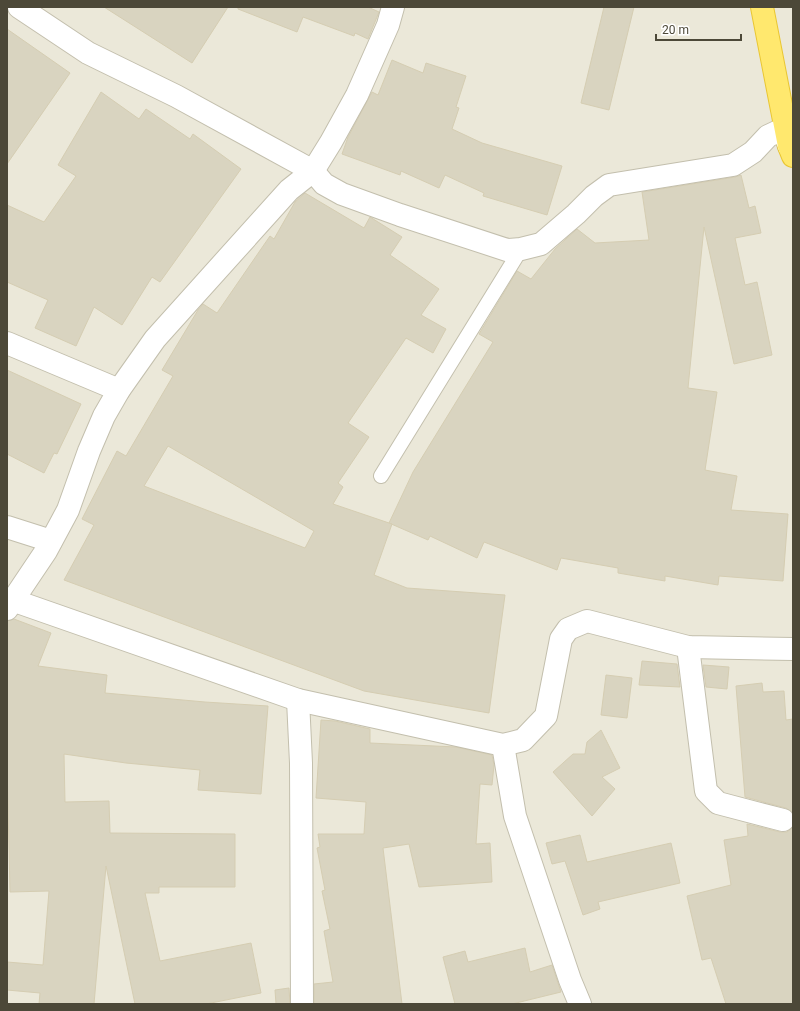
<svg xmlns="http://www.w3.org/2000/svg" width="800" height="1011" font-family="Roboto,sans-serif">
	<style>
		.residential { fill: #ebe8d9 }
		.building { fill: #d9d4c0; stroke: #d5cdb2; fill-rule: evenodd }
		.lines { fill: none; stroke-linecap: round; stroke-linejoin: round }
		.lane-casing { stroke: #c3bfad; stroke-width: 16 }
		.street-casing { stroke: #c3bfad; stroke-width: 24 }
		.highway-casing { stroke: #e9c633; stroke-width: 24 }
		.lane { stroke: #fff; stroke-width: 14 }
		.street { stroke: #fff; stroke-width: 22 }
		.highway { stroke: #ffe86e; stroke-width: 22 }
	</style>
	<rect width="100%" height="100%" fill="#f6f5eb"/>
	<rect class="residential" x="7" y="7" width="786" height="997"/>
	<g class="building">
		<path d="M 104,7 L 228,7 L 192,63 Z"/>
		<path d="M 238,7 L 368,7 L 379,12 L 368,39 L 355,33 L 354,36 L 303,17 L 297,32 L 238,9 Z"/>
		<path d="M 604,7 L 634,7 L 609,110 L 581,103 Z"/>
		<path d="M 7,29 L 70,73 L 7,164 Z"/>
		<path d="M 392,60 L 423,73 L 426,63 L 466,76 L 456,107 L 459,108 L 452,129 L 482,143 L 562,166 L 547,215 L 483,196 L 484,193 L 445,175 L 439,188 L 401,171 L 400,175 L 342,154 L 348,137 L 372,92 L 378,95 Z"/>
		<path d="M 101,92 L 139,119 L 146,109 L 190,139 L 193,134 L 241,169 L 160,282 L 152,277 L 122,325 L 94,307 L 76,346 L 35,328 L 48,300 L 7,282 L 7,205 L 44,222 L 76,176 L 58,165 Z"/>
		<path d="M 741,175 L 749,208 L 755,206 L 761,233 L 735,238 L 745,285 L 757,282 L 772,355 L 734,364 L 704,227 L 688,388 L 717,392 L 705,470 L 737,476 L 731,510 L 788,514 L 783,581 L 719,576 L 718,585 L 665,576 L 665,581 L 618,573 L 618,568 L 561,558 L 557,570 L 484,542 L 477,558 L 430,536 L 428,540 L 389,523 L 413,472 L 493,342 L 479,334 L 517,271 L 531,279 L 555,249 L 577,229 L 595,243 L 649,240 L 642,192 L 735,177 Z"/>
		<path d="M 305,193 L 364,228 L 370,217 L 402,237 L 390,255 L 439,289 L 421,315 L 446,329 L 433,353 L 406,338 L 348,423 L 369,437 L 338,483 L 343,487 L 333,504 L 392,524 L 374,575 L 407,588 L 505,595 L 489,713 L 364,691 L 64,580 L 94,525 L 82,519 L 117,451 L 126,456 L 173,376 L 162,370 L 198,310 L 203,304 L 217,313 L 270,236 L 274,239 L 295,202 ZM 168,446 L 314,531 L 305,548 L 144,486 Z"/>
		<path d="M 7,370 L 81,404 L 57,454 L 54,453 L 44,473 L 7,454 Z"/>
		<path d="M 14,619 L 51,633 L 38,666 L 107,675 L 105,693 L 205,702 L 268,706 L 261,794 L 198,790 L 200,770 L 126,763 L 64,754 L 65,802 L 109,801 L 110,833 L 235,834 L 235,887 L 159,887 L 159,893 L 145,893 L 160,961 L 251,943 L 261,993 L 206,1004 L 135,1004 L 106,866 L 94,1004 L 39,1004 L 40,993 L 7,990 L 7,962 L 43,965 L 49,891 L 10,892 L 7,765 L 7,621 Z"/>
		<path d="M 642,661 L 677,664 L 680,687 L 639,685 Z"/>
		<path d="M 703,665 L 729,667 L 727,689 L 706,687 Z"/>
		<path d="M 606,675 L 632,678 L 627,718 L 601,715 Z"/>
		<path d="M 762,683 L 763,692 L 784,691 L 786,720 L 793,719 L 793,813 L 786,808 L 745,797 L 736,686 Z"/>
		<path d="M 321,720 L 335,721 L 370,729 L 370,743 L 456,747 L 492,755 L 494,765 L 492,785 L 480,784 L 476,844 L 490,843 L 492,882 L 419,887 L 409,844 L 383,848 L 402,1004 L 314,1004 L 314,984 L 333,982 L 324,931 L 330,929 L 322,891 L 325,890 L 317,848 L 320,847 L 318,834 L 364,834 L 366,802 L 316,798 Z"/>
		<path d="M 601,730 L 620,768 L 602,777 L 615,789 L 592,816 L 553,772 L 573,754 L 585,754 L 587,742 Z"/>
		<path d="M 747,824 L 780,832 L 787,832 L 793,827 L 793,1004 L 726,1004 L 711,958 L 702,960 L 687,896 L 731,885 L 724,840 L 748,836 Z"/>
		<path d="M 580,835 L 587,862 L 671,843 L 680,883 L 598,902 L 600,909 L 583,915 L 565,861 L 552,864 L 546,843 Z"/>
		<path d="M 525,948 L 530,972 L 552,965 L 561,992 L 512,1004 L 455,1004 L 443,957 L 465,951 L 468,962 Z"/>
		<path d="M 289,988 L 290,1004 L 276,1004 L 275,990 Z"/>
	</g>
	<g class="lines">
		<g class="lane-casing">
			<path id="lane" d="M 381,476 L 521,249"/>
		</g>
		<g class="street-casing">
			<g id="street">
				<path d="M 19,7 L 88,53 L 176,96 L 313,171 L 324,184 L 342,194 L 400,215 L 507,250 L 521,249 L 541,244 L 576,214 L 594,196 L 609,185 L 733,165 L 753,152 L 768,136 L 783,129 L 789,146"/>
				<path d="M 7,343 L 119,390"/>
				<path d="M 7,527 L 51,541"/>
				<path d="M 12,600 L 298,700 L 503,745 L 523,740 L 546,716 L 561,639 L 568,629 L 587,621 L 688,647 L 793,649"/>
				<path d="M 7,609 L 46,551 L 68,510 L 89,451 L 104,416 L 119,390 L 155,339 L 289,190 L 313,171 L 331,142 L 357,95 L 388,25 L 393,7"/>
				<path d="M 688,647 L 706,791 L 718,803 L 783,820"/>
				<path d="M 298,700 L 301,763 L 302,1004"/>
				<path d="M 503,745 L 515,816 L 570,980 L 580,1004"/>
			</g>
		</g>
		<g class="highway-casing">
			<path id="highway" d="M 762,7 L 789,146 L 793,156"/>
		</g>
		<use href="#lane" class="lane"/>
		<use href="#street" class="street"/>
		<use href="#highway" class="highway"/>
	</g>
	<rect width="800" height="1011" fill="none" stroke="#4c4838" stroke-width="16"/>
	<path d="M656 34v6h85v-6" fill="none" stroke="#4c4838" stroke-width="2"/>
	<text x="662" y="34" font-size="12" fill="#4c4838" stroke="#ffffff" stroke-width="3" paint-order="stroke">20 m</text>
</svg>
